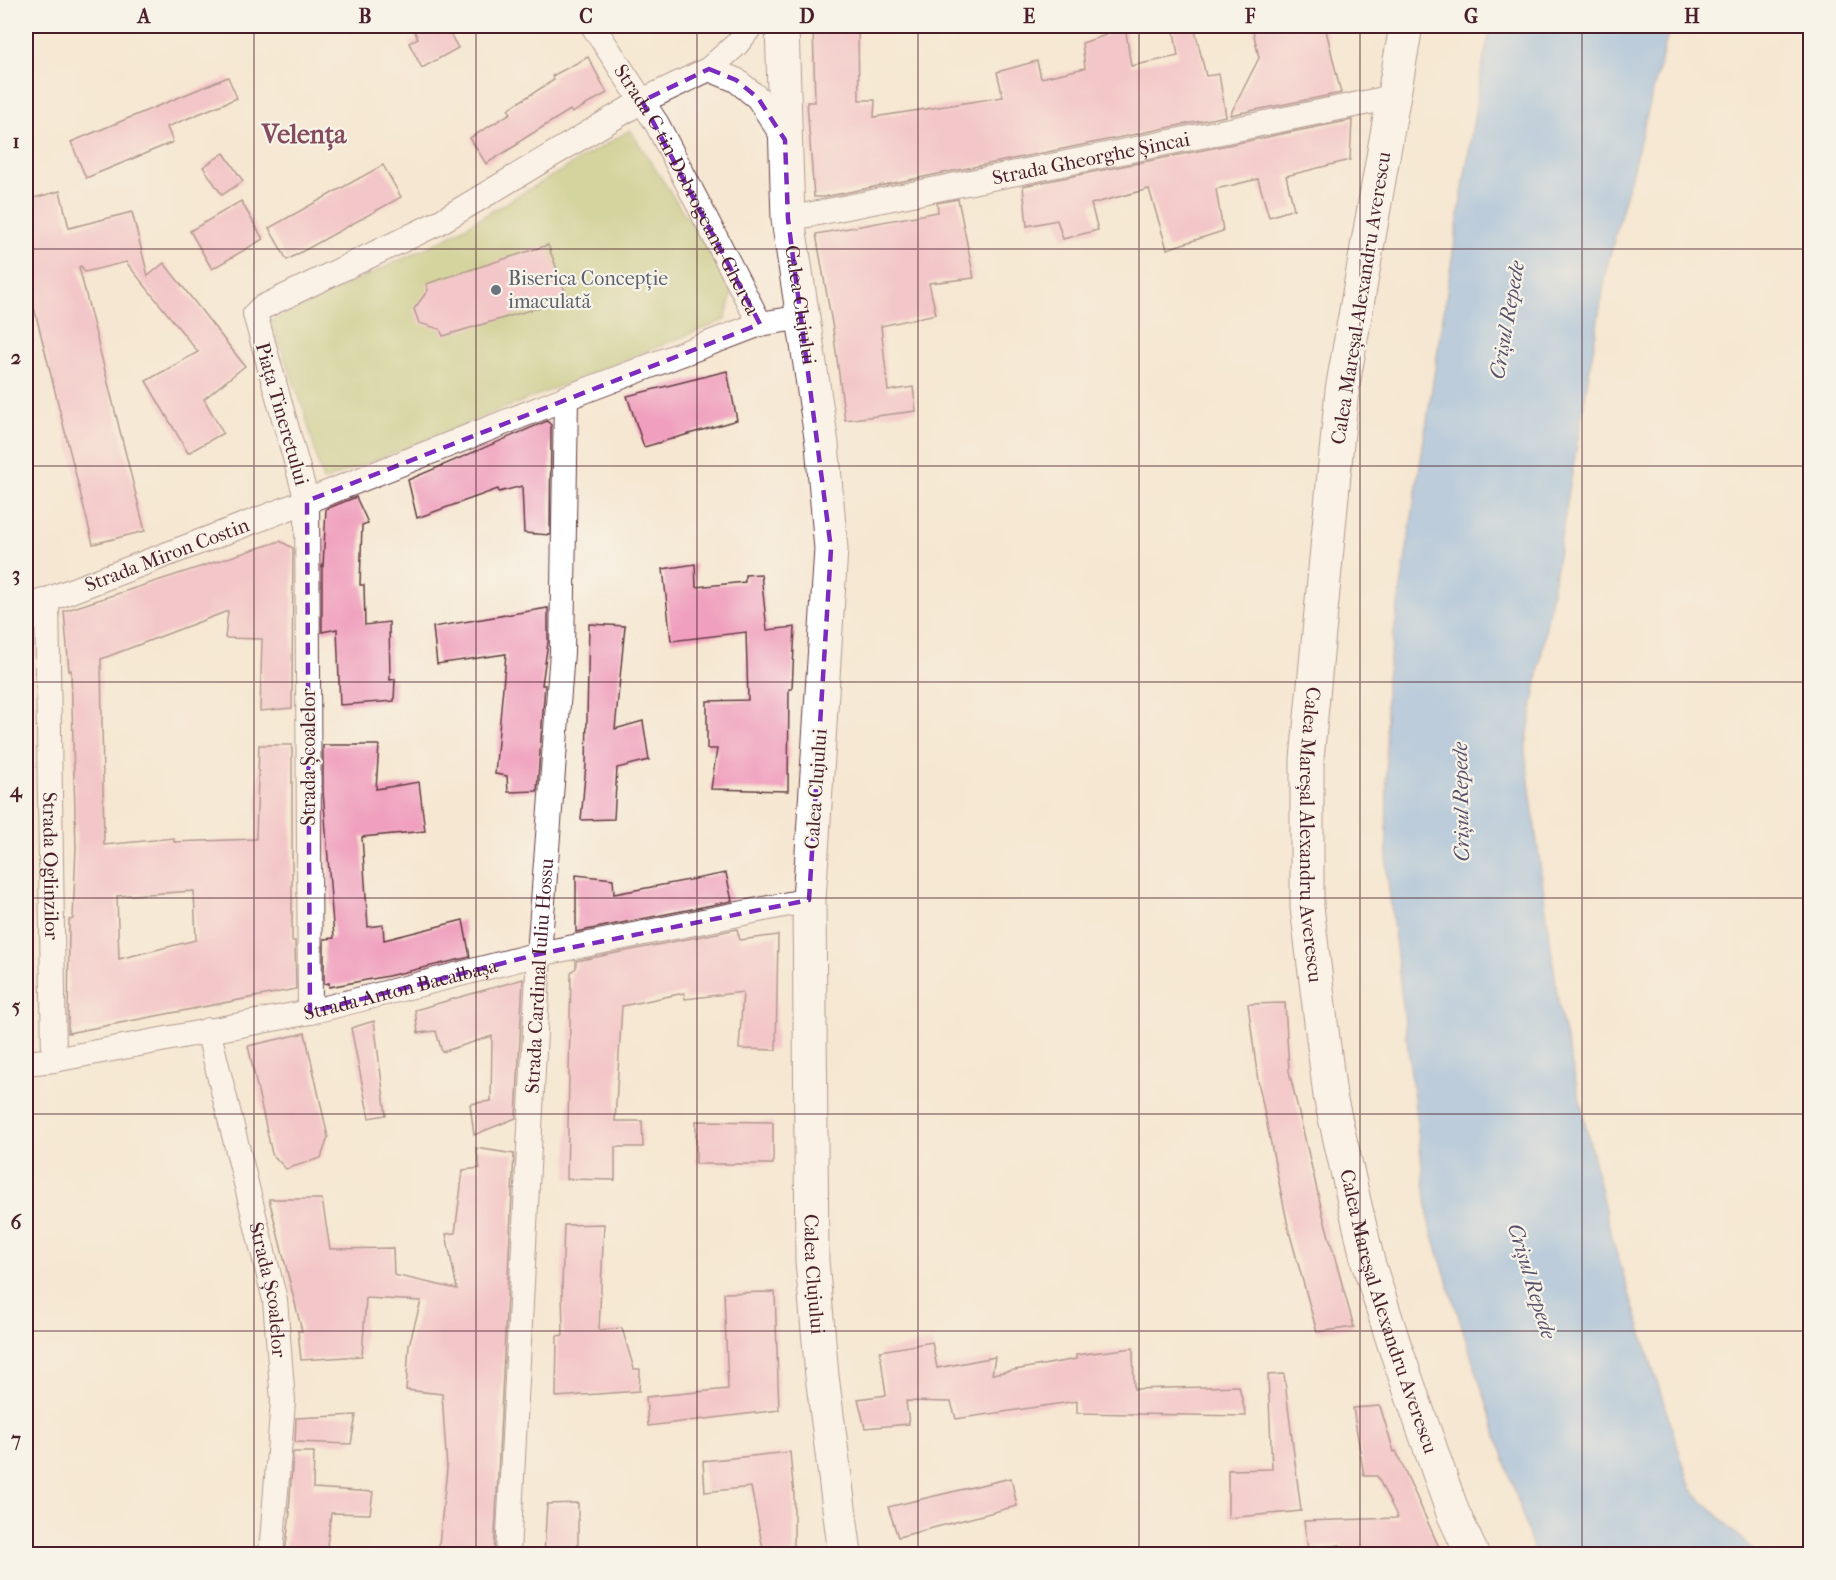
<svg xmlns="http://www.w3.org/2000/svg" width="1836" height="1580" font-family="'IM FELL French Canon',serif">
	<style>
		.green { fill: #abbc60; stroke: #7a6e46; stroke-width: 1.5 }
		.water { fill: #75ace4; stroke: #606688; stroke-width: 1.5 }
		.building { fill: #f0a0be; fill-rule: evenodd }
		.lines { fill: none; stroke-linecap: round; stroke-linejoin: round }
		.minor-casing { stroke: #643d44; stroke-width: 26 }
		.primary-casing { stroke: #643d44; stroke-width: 35 }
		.minor { stroke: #fff; stroke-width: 24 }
		.primary { stroke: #fff; stroke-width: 33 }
		.marked { fill: none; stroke: #7b2cbf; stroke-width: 4.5; stroke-dasharray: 12 8; stroke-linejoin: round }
		.grid { fill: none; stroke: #4a1f2b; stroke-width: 1.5; stroke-opacity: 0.55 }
		.worship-dot { fill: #6b7280; stroke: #f7f3e8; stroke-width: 2 }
		.labels { text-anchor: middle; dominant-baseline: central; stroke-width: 4.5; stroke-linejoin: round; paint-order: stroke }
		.street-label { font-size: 20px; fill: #4a1f2b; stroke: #f7f3e8 }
		.worship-label { font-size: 20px; fill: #5b616d; stroke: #f7f3e8; text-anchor: start }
		.water-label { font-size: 21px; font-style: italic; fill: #59506c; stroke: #f7f3e8 }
		.district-label { font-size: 26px; font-weight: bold; fill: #844c5e; stroke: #f7f3e8 }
		.neatline { fill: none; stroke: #4a1f2b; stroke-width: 2 }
		.grid-label { font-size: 20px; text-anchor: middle; font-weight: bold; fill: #4a1f2b }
	</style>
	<rect width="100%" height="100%" fill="#f7f3e8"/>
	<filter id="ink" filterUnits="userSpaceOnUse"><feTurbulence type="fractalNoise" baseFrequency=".0167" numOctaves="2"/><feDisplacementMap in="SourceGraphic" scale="12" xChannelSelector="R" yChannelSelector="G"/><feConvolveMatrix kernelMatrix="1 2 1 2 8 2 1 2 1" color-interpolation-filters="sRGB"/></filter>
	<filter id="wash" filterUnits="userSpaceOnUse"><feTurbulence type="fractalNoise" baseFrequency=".008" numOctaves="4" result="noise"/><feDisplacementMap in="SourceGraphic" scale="24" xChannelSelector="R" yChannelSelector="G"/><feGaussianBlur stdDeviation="1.35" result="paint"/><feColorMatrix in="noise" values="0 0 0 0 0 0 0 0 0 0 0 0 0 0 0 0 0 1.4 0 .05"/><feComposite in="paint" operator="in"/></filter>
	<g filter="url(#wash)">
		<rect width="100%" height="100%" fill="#f6e7d2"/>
		<path class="green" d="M 630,130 L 733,289 L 725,320 L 323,481 L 304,410 L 271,321 L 443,240 Z"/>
		<path class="water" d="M 1491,26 L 1670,26 L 1607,267 L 1525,751 L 1559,1008 L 1611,1236 L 1691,1489 L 1757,1554 L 1535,1554 L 1429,1224 L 1387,873 L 1386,684 L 1481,72 Z"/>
		<g id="blocks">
			<g class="building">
				<path d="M 411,26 L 446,26 L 458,48 L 422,68 L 409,43 L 418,38 Z"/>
				<path d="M 813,26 L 858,26 L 859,100 L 875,100 L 874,117 L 1003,97 L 997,72 L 1037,61 L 1041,78 L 1085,68 L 1082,43 L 1106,35 L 1104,26 L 1125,26 L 1131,66 L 1178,56 L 1173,26 L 1194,26 L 1206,76 L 1219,74 L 1226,116 L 824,197 L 814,197 L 807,102 L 815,102 Z"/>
				<path d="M 1252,26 L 1325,26 L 1341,93 L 1230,115 L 1259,58 Z"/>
				<path d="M 588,57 L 607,93 L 572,113 L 570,110 L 517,143 L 518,144 L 486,164 L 470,138 L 511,113 L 508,109 L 554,80 L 552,76 Z"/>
				<path d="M 228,77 L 237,98 L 167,127 L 173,142 L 86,178 L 71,142 Z"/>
				<path d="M 1352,120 L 1350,160 L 1286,176 L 1294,209 L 1269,217 L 1258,179 L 1216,189 L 1223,231 L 1167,249 L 1149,189 L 1091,204 L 1098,230 L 1063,239 L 1057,220 L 1027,226 L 1023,186 Z"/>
				<path d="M 224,153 L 243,181 L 222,195 L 203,167 Z"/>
				<path d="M 383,165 L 401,197 L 287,260 L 269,228 Z"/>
				<path d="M 60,191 L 69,228 L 132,212 L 148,276 L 164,263 L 245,366 L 204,399 L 223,433 L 188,453 L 146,381 L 198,352 L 126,262 L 85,272 L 81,266 L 79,267 L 145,531 L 93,544 L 26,275 L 26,200 Z"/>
				<path d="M 958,199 L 974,278 L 929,283 L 936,314 L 881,326 L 888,391 L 913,387 L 916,411 L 845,420 L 833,329 L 816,234 L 938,212 L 937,203 Z"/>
				<path d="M 241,201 L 263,239 L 212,269 L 190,231 Z"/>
				<path d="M 548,245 L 568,299 L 443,336 L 440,329 L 419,323 L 414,309 L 428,290 L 426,284 Z"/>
				<path d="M 727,371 L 737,420 L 644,447 L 627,396 Z"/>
				<path d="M 547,421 L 551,425 L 550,535 L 524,533 L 522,486 L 499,492 L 498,489 L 417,518 L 408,480 Z"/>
				<path d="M 356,497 L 368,523 L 362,525 L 360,585 L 364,585 L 365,625 L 389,622 L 390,680 L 395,679 L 394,701 L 340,705 L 337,629 L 322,632 L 322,565 L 323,566 L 326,509 Z"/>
				<path d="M 280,541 L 293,548 L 292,708 L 260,711 L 262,639 L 225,638 L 228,611 L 101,659 L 104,845 L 174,838 L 174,842 L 256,839 L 259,745 L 292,745 L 292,941 L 295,941 L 296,989 L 68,1033 L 69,920 L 73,919 L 76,847 L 71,670 L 69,671 L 64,611 ZM 194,891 L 196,940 L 119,959 L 117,896 Z"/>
				<path d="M 695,564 L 696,587 L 745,582 L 745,575 L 761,574 L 767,630 L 795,627 L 792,689 L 789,689 L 788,791 L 711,789 L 717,749 L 707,749 L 707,701 L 748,700 L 746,632 L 671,641 L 663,569 Z"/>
				<path d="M 548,608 L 548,642 L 542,685 L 545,685 L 537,791 L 508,792 L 507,776 L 495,774 L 506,654 L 437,664 L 433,627 Z"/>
				<path d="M 589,624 L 625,626 L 615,729 L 643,721 L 649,760 L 617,768 L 614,819 L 581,820 L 586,765 Z"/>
				<path d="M 323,745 L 379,745 L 376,789 L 419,782 L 425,831 L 362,837 L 368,927 L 383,925 L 384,940 L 463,920 L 470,957 L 388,976 L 329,987 L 329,983 L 324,984 L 324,939 L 334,938 L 323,791 Z"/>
				<path d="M 726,873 L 732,901 L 576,932 L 576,875 L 613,879 L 614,894 Z"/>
				<path d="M 737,929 L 740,940 L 778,935 L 776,1050 L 739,1049 L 743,992 L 685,999 L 684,993 L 622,1006 L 615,1121 L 642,1121 L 643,1147 L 615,1147 L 615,1180 L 567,1179 L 571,972 L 576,968 L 576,961 Z"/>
				<path d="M 523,979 L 516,1118 L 474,1135 L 470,1104 L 491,1101 L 492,1036 L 442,1052 L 436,1031 L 418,1033 L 415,1010 Z"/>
				<path d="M 1285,1003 L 1289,1071 L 1323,1215 L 1354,1327 L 1317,1332 L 1289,1231 L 1258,1081 L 1248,1004 Z"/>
				<path d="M 374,1021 L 386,1115 L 369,1118 L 351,1028 Z"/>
				<path d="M 305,1033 L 328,1137 L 321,1158 L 286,1169 L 272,1154 L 248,1046 Z"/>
				<path d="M 696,1121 L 773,1122 L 773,1164 L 696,1164 Z"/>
				<path d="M 476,1148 L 514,1154 L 494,1554 L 438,1554 L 447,1469 L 442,1394 L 406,1390 L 409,1345 L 421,1301 L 366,1298 L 362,1356 L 301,1360 L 298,1331 L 302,1331 L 269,1199 L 322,1199 L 330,1249 L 393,1248 L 394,1275 L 457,1289 L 446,1234 L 455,1233 L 463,1170 L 480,1168 Z"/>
				<path d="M 604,1224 L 599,1330 L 622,1328 L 634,1369 L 640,1369 L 639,1391 L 556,1397 L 557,1336 L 563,1335 L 562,1289 L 564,1225 Z"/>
				<path d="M 775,1292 L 779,1410 L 648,1426 L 646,1397 L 728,1389 L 724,1293 Z"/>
				<path d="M 932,1342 L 937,1368 L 995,1357 L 992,1374 L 1076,1359 L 1076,1355 L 1133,1348 L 1134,1389 L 1239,1386 L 1246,1416 L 1077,1413 L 1077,1401 L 956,1419 L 951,1402 L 906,1401 L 909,1424 L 865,1428 L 858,1399 L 886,1395 L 880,1351 Z"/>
				<path d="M 1284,1374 L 1301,1511 L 1228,1518 L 1228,1470 L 1272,1469 L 1268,1375 Z"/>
				<path d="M 1380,1406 L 1394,1452 L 1396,1451 L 1442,1554 L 1342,1554 L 1340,1545 L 1308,1549 L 1304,1521 L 1398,1518 L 1377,1476 L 1364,1476 L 1353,1408 Z"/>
				<path d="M 356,1415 L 351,1444 L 295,1442 L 296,1418 Z"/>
				<path d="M 293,1452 L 314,1452 L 313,1488 L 373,1492 L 370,1514 L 331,1513 L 326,1554 L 285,1554 L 290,1512 L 289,1512 Z"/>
				<path d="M 790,1452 L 794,1496 L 794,1554 L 764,1554 L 751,1487 L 705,1492 L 703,1461 Z"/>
				<path d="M 1011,1478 L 1017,1506 L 898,1537 L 888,1507 Z"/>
				<path d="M 578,1503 L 578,1554 L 544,1554 L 547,1504 Z"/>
			</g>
		</g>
	</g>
	<g filter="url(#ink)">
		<use href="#blocks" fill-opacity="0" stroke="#643d44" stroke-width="1.5"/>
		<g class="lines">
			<g class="minor-casing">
				<g id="minor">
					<path id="s1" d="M 593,26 L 657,124 L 760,324"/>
					<path d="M 709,69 L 736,80 L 758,98 L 785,140"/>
					<path id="s2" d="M 788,219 L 1394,97"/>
					<path id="s3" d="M 47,600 L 54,1060"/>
					<path id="s4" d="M 26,606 L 47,600 L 307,501 L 566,398 L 760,324 L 803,317"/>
					<path d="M 310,1012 L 307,501 L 255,314 L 261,308 L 438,223 L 642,101 L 709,69 L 737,44 L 751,26"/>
					<path id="s5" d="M 208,1030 L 275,1300 L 283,1401 L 271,1554"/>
					<path id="s6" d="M 26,1063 L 54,1060 L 310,1012 L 539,954 L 809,900"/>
					<path id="s7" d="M 508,1554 L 539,954 L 562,652 L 566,398"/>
				</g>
			</g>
			<g class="primary-casing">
				<g id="primary">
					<path id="s8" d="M 782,26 L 788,219 L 822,444 L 831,549 L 809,900 L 812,1261 L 822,1376 L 845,1554"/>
					<path id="s9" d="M 1406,26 L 1342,390 L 1307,759 L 1307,907 L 1330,1096 L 1368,1262 L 1395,1347 L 1425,1433 L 1453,1513 L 1472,1554"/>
				</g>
			</g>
			<use href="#minor" class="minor"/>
			<use href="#primary" class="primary"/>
		</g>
	</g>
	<path d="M0 0H1836V1580H0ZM 709,69 L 736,80 L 758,98 L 785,140 L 788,219 L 831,549 L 809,900 L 539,954 L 310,1012 L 307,501 L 760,324 L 642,101 Z" fill="#f6e7d2" fill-opacity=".55" fill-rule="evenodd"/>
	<path class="marked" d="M 709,69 L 736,80 L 758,98 L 785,140 L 788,219 L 831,549 L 809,900 L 539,954 L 310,1012 L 307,501 L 760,324 L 642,101 Z"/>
	<path class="grid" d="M 254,26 L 254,1554M 476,26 L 476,1554M 697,26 L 697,1554M 918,26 L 918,1554M 1139,26 L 1139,1554M 1360,26 L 1360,1554M 1582,26 L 1582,1554M 26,249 L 1810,249M 26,466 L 1810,466M 26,682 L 1810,682M 26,898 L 1810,898M 26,1114 L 1810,1114M 26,1331 L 1810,1331"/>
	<circle class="worship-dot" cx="496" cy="290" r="6"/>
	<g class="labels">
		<g class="street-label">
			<text stroke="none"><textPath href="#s2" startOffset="309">Strada Gheorghe Șincai</textPath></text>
			<text stroke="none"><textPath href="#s1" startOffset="189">Strada C-tin Dobrogeanu-Gherea</textPath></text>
			<text transform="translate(1361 298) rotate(-81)">Calea Mareșal Alexandru Averescu</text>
			<text stroke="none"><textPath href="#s8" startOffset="280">Calea Clujului</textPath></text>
			<text transform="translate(282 414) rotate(74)">Piața Tineretului</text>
			<text stroke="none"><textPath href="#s4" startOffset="150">Strada Miron Costin</textPath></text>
			<text transform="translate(308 757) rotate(-90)">Strada Școalelor</text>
			<text transform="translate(816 789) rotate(-86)">Calea Clujului</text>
			<text stroke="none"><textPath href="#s9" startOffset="816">Calea Mareșal Alexandru Averescu</textPath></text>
			<text stroke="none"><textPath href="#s3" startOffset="266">Strada Oglinzilor</textPath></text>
			<text stroke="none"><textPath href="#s7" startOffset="579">Strada Cardinal Iuliu Hossu</textPath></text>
			<text stroke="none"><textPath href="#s6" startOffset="382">Strada Anton Bacalbașa</textPath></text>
			<text stroke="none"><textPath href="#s8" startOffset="1252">Calea Clujului</textPath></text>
			<text stroke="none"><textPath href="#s5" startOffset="267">Strada Școalelor</textPath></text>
			<text stroke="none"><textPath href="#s9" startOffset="1302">Calea Mareșal Alexandru Averescu</textPath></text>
		</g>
		<g class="worship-label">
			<text x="508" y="278">Biserica Concepție<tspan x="508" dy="23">imaculată</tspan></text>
		</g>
		<g class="water-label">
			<text transform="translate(1507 320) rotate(-80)">Crișul Repede</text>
			<text transform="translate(1461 802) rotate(-91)">Crișul Repede</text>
			<text transform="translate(1532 1281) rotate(73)">Crișul Repede</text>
		</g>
		<g class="district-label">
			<text x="304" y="134">Velența</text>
		</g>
	</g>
	<rect width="1836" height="1580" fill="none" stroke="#f7f3e8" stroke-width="66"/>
	<rect x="33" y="33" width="1770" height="1514" class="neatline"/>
	<g class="grid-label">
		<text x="144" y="23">A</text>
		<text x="365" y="23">B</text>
		<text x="586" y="23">C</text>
		<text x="807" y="23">D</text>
		<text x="1029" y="23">E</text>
		<text x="1250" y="23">F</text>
		<text x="1471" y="23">G</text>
		<text x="1692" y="23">H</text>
		<text x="16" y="148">1</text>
		<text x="16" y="364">2</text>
		<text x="16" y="581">3</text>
		<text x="16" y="797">4</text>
		<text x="16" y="1013">5</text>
		<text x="16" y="1229">6</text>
		<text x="16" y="1446">7</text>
	</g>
</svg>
